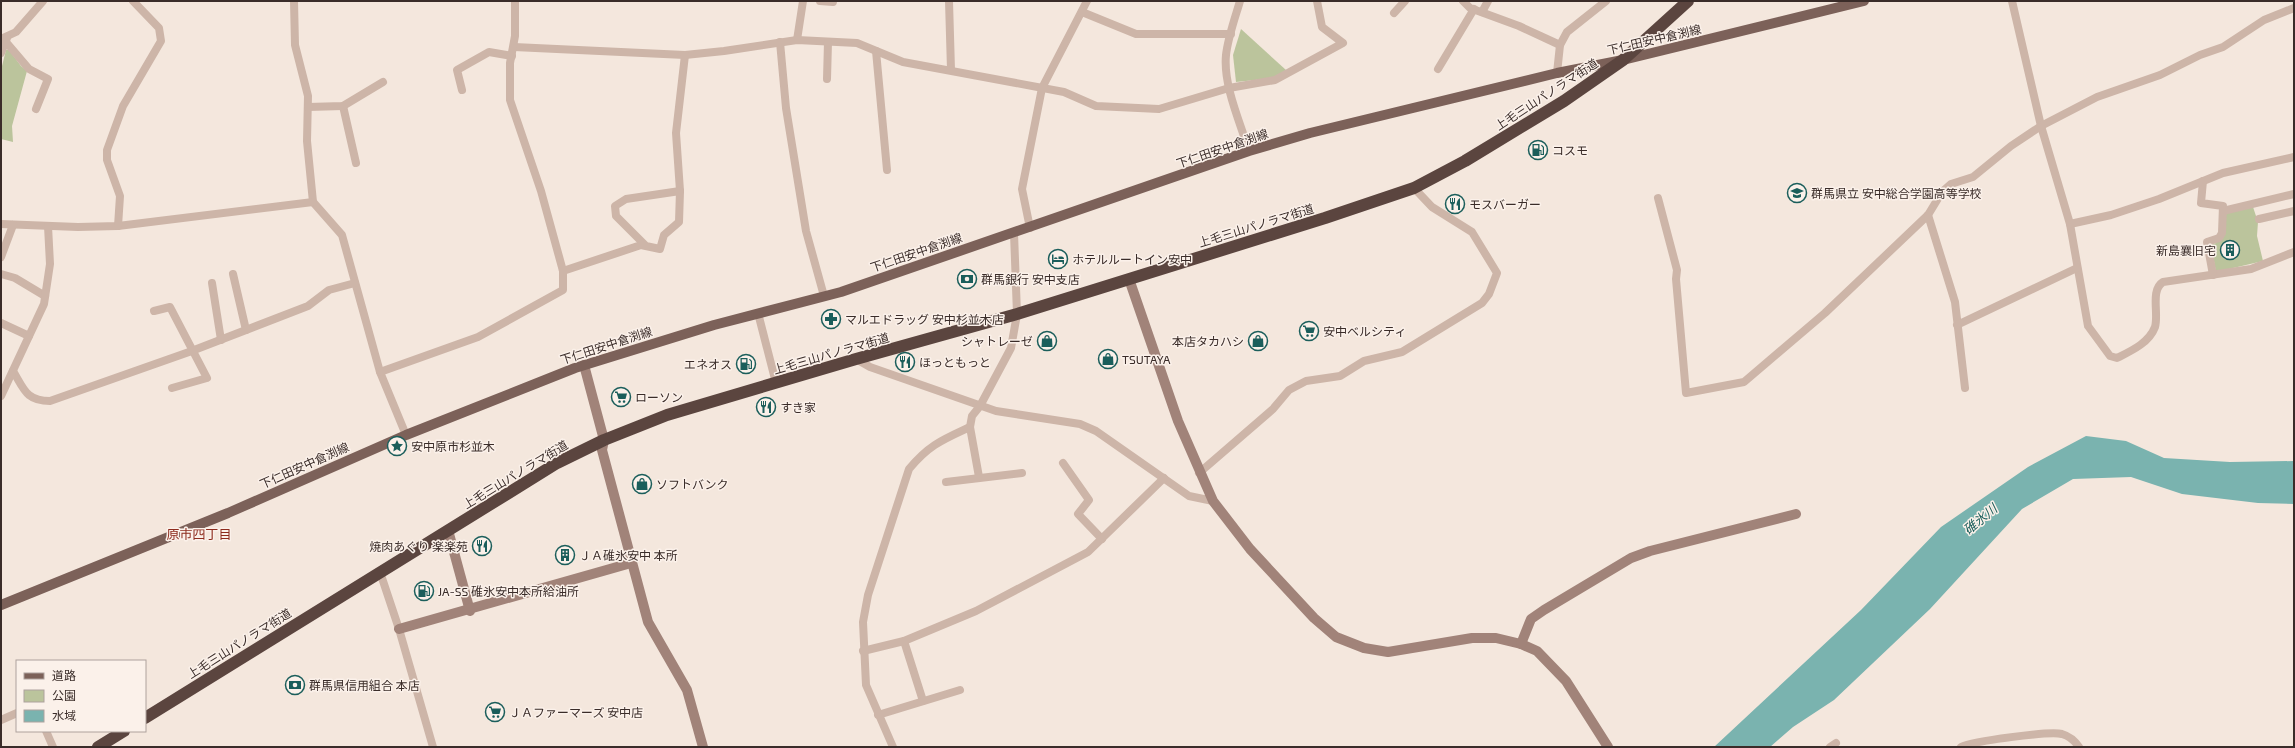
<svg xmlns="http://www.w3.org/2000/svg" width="2295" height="748" font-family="'Exo 2','Noto Sans JP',sans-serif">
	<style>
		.green { fill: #bbc49c }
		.water { fill: #7ab3af }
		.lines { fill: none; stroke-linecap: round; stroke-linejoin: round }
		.street { stroke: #cdb5a8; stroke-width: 8 }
		.secondary { stroke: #a18379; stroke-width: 10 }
		.primary { stroke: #7c6159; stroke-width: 10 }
		.highway { stroke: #5b453f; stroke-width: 12 }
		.labels { text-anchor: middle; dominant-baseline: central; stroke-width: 3; stroke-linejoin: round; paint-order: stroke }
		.street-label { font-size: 12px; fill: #3a2c29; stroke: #fbf1ea }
		.poi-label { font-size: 12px; fill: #3a2c29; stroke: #fbf1ea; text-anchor: start }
		.water-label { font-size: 13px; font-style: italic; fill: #1b5e5b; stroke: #fbf1ea }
		.neighbourhood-label { font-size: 13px; fill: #8d2b1d; stroke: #fbf1ea }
	</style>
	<rect width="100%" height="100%" fill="#f4e7dd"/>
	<g class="green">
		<path d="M 1241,29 L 1286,70 L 1274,78 L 1236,82 L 1233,55 Z"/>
		<path d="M 6,50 L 9,50 L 21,66 L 27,71 L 12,126 L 13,142 L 1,139 L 1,70 Z"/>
		<path d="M 2253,207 L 2258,222 L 2257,236 L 2263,261 L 2216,272 L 2211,245 L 2216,243 L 2226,213 Z"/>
	</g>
	<path class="water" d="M 2086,436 L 2126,441 L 2164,458 L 2230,462 L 2294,461 L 2294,504 L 2258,503 L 2182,494 L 2131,477 L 2073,479 L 2022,509 L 1930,609 L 1834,700 L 1793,727 L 1770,747 L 1714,747 L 1861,610 L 1941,527 L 2028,467 Z"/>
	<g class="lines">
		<g class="street">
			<path d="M 294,1 L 295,45 L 308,96 L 307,141 L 313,202 L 342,235 L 380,372 L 406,435"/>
			<path d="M 820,1 L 833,2"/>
			<path d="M 949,1 L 951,70"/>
			<path d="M 1240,1 C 1235,18 1228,37 1226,55 C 1223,85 1240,122 1249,151"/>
			<path d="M 1463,1 L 1470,8 L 1519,26 L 1560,45"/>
			<path d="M 2012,1 L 2041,126 L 2070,224 L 2088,326 L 2110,356 L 2117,358 C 2131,351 2149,343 2155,327 C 2159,314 2150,290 2163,282 L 2251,269 L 2294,252"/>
			<path d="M 1082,12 L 1136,34 L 1231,34"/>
			<path d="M 1482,12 L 1488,1"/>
			<path d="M 1394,13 L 1405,1"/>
			<path d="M 1,39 L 16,32 L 43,1"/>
			<path d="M 797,40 L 803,1"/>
			<path d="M 6,42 L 29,69 L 48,79 L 36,109"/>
			<path d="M 780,42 L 786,108 L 806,231 L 824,296"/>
			<path d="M 514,47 L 685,55 L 724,51 L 797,40 L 857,43 L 903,62 L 1064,92 L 1096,106 L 1159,109 L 1229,88 L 1275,80 L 1343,43 L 1322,27 L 1317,1"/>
			<path d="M 876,51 L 887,170"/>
			<path d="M 1,53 L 7,38"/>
			<path d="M 1438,69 L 1474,9"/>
			<path d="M 1557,73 L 1560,45 L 1567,32 L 1606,1"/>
			<path d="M 827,79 L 828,42"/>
			<path d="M 462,90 L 457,70 L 489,52 L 512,56"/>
			<path d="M 343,106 L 356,163"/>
			<path d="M 308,107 L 343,106 L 383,82"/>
			<path d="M 2203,181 L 2201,203 L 2223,206 L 2222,233 L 2219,238 L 2207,242 L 2213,275"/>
			<path d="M 680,191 L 676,133 L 685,55"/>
			<path d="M 1658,198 L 1677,270 L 1676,279 L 1686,393 L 1744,382 L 1825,313 L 1928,215 L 1942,192 L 1951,184 L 1973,177 L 2011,146 L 2041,126 L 2097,97 L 2160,75 L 2200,55 L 2223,47 L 2264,20 L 2294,8"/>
			<path d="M 2223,211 L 2294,194"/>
			<path d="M 1928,215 L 1955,302 L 1965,388"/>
			<path d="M 2259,219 L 2294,211"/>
			<path d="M 1,224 L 78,227 L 118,226 L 313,202"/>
			<path d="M 2070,224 L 2111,215 L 2159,199 L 2223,173 L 2294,157"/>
			<path d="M 118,226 L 120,196 L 107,160 L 107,150 L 123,106 L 161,41 L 159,28 L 133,1"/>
			<path d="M 1030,228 L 1022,189 L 1042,88 L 1087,1"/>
			<path d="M 1,257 L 13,225"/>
			<path d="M 563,271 L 641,245 L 660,249 L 664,235 L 679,222 L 680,191 L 626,199 L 615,206 L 616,216 L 646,246"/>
			<path d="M 1,274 L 15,278 L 45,296"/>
			<path d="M 233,274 L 246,330"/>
			<path d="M 212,283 L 221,340"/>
			<path d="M 154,311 L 170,307 L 207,378 L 172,388"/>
			<path d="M 758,313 L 776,383"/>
			<path d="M 1,323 L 29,336"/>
			<path d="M 1957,325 L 2077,268"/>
			<path d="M 856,359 L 870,367 L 996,411 L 1080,424 L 1096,431 L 1189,496 L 1213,501"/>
			<path d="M 13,371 C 24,389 26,401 50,401 L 189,352 L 308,306 L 329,290 L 355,283"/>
			<path d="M 380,372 L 478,337 L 563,290 L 563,271 L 541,191 L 510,100 L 510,63 L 515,36 L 515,1"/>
			<path d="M 1,396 L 44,304 L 50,264 L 48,226"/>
			<path d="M 970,427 L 979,477"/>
			<path d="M 1063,463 L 1089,500 L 1078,514 L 1102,539"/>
			<path d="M 1199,473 L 1273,409 L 1289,390 L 1306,381 L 1340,376 L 1364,361 L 1402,352 L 1482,303 L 1489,294 L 1497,273 L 1472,232 L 1432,207 L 1414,188"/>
			<path d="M 946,482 L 1022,473"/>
			<path d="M 380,572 L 399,629 L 433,747"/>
			<path d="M 904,641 L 923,701"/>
			<path d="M 863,651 L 904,641 L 976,611 L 1088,552 L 1164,478"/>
			<path d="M 878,715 L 960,690"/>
			<path d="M 1,720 L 17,713"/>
			<path d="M 46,731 L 53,747"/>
			<path d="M 893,747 L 866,685 L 863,622 L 868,595 L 909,469 C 929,445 942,440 970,427 L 972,416 L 980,406 L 1011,348 L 1017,314 L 1014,233"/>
			<path d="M 1830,747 L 1836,743"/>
			<path d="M 1961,747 C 1973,741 2049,731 2062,734 C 2069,736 2075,741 2079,747"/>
		</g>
		<g class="secondary">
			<path d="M 1129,279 L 1178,421 L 1213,501 L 1250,549 L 1314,618 L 1336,637 L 1364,648 L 1388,652 L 1472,638 L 1496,638 L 1521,644 L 1537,651 L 1566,681 L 1608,747"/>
			<path d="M 584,365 L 604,440 L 602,450 L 648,622 L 687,690 L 703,747"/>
			<path d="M 448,530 L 470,611"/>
			<path d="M 399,629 L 631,563"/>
			<path d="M 1521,644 L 1531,619 L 1544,610 L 1631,558 L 1650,551 L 1796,514"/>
		</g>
		<path class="primary" d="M 1,605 L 228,513 L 406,435 L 575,368 L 714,325 L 841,292 L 1249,151 L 1310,133 L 1413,108 L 1557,73 L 1623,60 L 1864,1"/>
		<g class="highway">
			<path d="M 145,718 L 557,463 L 604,440 L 667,415 L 856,359 L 1017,314 L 1325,218 L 1414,188 L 1465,161 L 1564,101 L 1623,60 L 1688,1"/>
			<path d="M 98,747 L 124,731"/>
		</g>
	</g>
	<defs>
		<g id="fuel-ring" transform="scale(1)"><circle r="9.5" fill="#fbf1ea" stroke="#1b5e5b" stroke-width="1.5"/><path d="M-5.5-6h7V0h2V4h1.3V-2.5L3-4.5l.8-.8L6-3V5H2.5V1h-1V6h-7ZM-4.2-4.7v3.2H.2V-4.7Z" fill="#1b5e5b"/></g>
		<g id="school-ring" transform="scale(1)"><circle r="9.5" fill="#fbf1ea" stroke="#1b5e5b" stroke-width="1.5"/><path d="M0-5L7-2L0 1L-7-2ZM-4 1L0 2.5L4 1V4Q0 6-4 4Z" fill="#1b5e5b"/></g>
		<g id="restaurant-ring" transform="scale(1)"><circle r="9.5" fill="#fbf1ea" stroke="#1b5e5b" stroke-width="1.5"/><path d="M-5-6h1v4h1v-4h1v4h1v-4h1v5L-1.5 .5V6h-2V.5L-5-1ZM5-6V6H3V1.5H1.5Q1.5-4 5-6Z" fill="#1b5e5b"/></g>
		<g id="building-ring" transform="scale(1)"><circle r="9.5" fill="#fbf1ea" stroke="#1b5e5b" stroke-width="1.5"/><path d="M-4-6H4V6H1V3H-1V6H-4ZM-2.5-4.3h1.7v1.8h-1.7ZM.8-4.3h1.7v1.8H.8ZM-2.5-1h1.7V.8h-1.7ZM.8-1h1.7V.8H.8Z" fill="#1b5e5b"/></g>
		<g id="hotel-ring" transform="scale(1)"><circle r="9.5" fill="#fbf1ea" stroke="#1b5e5b" stroke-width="1.5"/><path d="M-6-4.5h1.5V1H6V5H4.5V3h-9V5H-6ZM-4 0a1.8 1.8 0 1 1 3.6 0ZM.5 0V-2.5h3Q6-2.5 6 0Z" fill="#1b5e5b"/></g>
		<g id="bank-ring" transform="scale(1)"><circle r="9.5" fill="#fbf1ea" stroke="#1b5e5b" stroke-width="1.5"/><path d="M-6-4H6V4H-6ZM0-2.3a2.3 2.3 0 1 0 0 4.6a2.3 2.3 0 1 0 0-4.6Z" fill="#1b5e5b"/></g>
		<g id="pharmacy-ring" transform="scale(1)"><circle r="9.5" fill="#fbf1ea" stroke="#1b5e5b" stroke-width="1.5"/><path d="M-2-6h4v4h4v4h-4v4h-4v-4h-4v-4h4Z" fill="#1b5e5b"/></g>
		<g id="supermarket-ring" transform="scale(1)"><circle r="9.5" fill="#fbf1ea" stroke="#1b5e5b" stroke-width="1.5"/><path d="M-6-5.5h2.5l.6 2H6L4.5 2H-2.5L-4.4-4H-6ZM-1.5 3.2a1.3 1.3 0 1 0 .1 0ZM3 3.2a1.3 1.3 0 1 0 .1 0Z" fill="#1b5e5b"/></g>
		<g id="shop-ring" transform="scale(1)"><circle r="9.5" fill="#fbf1ea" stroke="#1b5e5b" stroke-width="1.5"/><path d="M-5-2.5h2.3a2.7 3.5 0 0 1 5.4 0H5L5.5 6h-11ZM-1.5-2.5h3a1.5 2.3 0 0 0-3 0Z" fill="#1b5e5b"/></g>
		<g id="sight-ring" transform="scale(1)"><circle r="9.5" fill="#fbf1ea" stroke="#1b5e5b" stroke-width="1.5"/><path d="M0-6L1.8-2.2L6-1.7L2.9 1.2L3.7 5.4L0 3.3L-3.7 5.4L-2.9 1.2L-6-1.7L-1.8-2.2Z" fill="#1b5e5b"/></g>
	</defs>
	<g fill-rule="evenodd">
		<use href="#fuel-ring" x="1538" y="150"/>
		<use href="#school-ring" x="1797" y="193"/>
		<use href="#restaurant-ring" x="1455" y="204"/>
		<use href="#building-ring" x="2230" y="250"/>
		<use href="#hotel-ring" x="1058" y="259"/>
		<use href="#bank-ring" x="967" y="279"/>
		<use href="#pharmacy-ring" x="831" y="319"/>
		<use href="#supermarket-ring" x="1309" y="331"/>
		<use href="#shop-ring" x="1047" y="341"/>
		<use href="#shop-ring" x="1258" y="341"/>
		<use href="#shop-ring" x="1108" y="359"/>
		<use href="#restaurant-ring" x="905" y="362"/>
		<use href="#fuel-ring" x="746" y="364"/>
		<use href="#supermarket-ring" x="621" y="397"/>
		<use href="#restaurant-ring" x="766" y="407"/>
		<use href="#sight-ring" x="397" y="446"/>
		<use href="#shop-ring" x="642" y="484"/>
		<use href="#restaurant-ring" x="482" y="546"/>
		<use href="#building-ring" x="565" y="555"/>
		<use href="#fuel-ring" x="424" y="591"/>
		<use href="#bank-ring" x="295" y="685"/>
		<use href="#supermarket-ring" x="495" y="712"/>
	</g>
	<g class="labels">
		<g class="street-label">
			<text transform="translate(1654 39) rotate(-13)">下仁田安中倉渕線</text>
			<text transform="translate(1546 94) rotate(-33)">上毛三山パノラマ街道</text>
			<text transform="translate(1222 148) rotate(-19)">下仁田安中倉渕線</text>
			<text transform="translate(1256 225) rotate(-17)">上毛三山パノラマ街道</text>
			<text transform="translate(916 252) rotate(-19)">下仁田安中倉渕線</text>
			<text transform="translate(606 345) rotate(-18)">下仁田安中倉渕線</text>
			<text transform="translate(831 353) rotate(-16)">上毛三山パノラマ街道</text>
			<text transform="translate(304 465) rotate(-24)">下仁田安中倉渕線</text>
			<text transform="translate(515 474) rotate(-31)">上毛三山パノラマ街道</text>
			<text transform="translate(239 643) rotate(-32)">上毛三山パノラマ街道</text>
		</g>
		<g class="poi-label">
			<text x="1552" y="150">コスモ</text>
			<text x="1811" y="193">群馬県立 安中総合学園高等学校</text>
			<text x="1469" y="204">モスバーガー</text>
			<text x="2216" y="250" text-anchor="end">新島襄旧宅</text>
			<text x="1072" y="259">ホテルルートイン安中</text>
			<text x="981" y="279">群馬銀行 安中支店</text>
			<text x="845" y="319">マルエドラッグ 安中杉並木店</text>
			<text x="1323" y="331">安中ベルシティ</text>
			<text x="1033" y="341" text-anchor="end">シャトレーゼ</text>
			<text x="1244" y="341" text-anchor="end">本店タカハシ</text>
			<text x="1122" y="359">TSUTAYA</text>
			<text x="919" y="362">ほっともっと</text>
			<text x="732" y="364" text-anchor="end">エネオス</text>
			<text x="635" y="397">ローソン</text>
			<text x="780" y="407">すき家</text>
			<text x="411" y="446">安中原市杉並木</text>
			<text x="656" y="484">ソフトバンク</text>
			<text x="468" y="546" text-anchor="end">焼肉あぐり 楽楽苑</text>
			<text x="579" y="555">ＪＡ碓氷安中 本所</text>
			<text x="438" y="591">JA-SS 碓氷安中本所給油所</text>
			<text x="309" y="685">群馬県信用組合 本店</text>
			<text x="509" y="712">ＪＡファーマーズ 安中店</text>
		</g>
		<g class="water-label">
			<text transform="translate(1980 519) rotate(-40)">碓氷川</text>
		</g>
		<g class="neighbourhood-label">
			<text x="199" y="534">原市四丁目</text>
		</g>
	</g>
	<rect width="2295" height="748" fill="none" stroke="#3a2c29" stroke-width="4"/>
	<rect x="16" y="660" width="130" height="72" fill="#fbf1ea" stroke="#aea29d"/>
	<rect x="24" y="673" width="20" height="6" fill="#7c6159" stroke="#aea29d"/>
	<text x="52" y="680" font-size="12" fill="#3a2c29">道路</text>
	<rect x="24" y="690" width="20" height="12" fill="#bbc49c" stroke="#aea29d"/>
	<text x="52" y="700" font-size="12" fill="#3a2c29">公園</text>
	<rect x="24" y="710" width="20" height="12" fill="#7ab3af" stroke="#aea29d"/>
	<text x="52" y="720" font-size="12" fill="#3a2c29">水域</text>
</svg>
